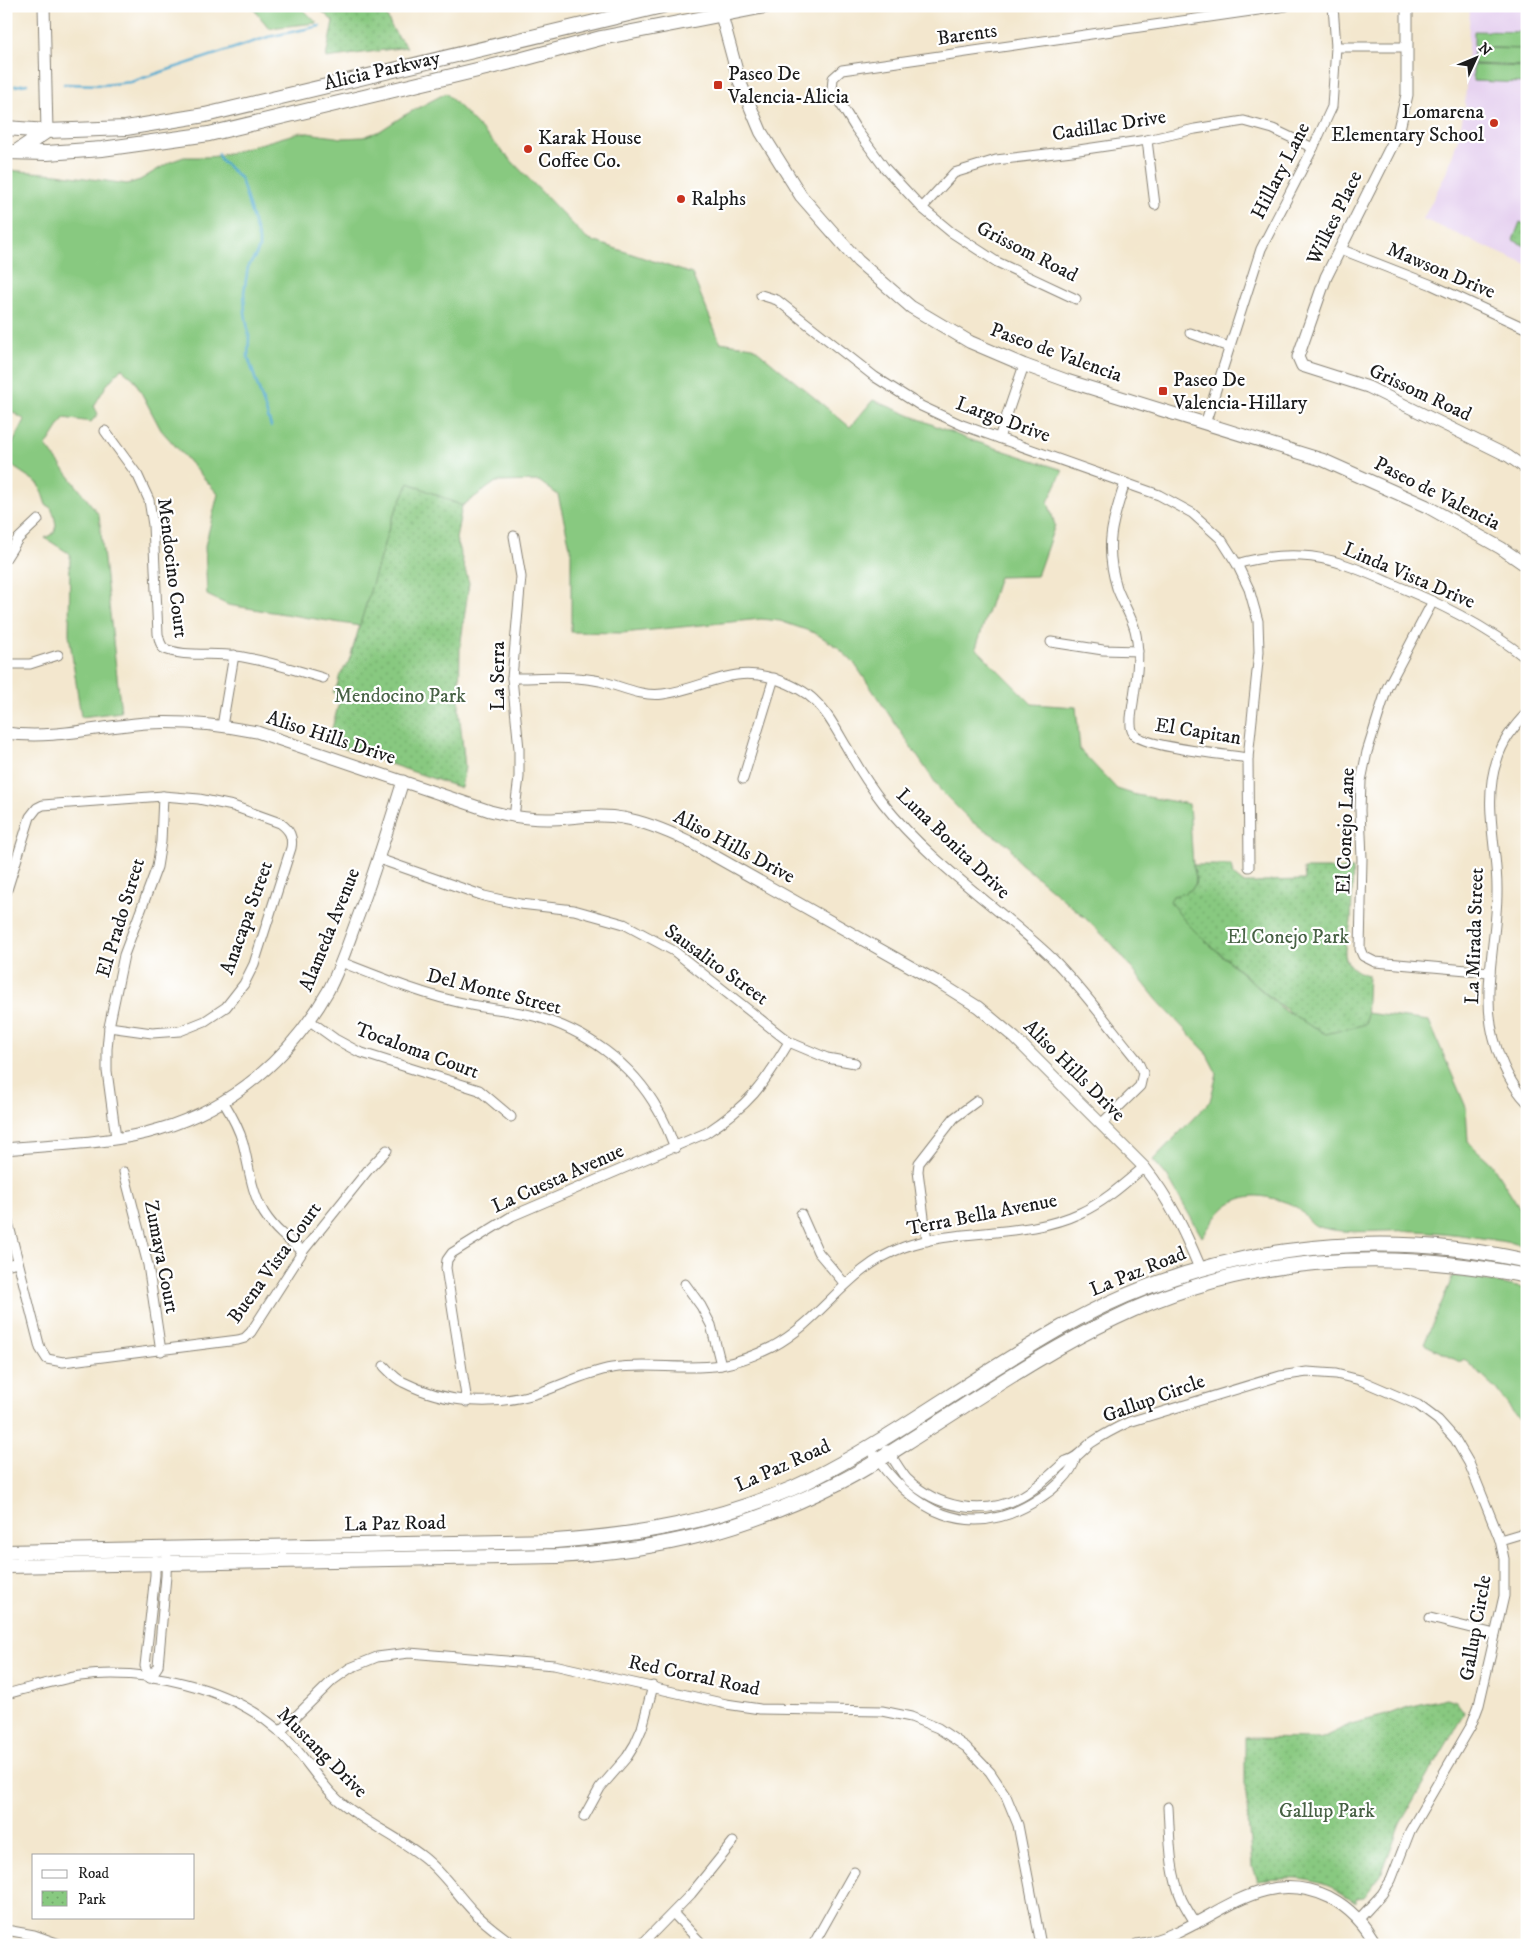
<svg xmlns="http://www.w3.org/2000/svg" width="1533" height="1951" font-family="'IM FELL DW Pica',serif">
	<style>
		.built { fill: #e6d2f0 }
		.grass { fill: #88c980; stroke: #52724e }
		.park { fill: url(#park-dots); stroke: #52724e }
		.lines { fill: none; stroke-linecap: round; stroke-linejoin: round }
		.stream { stroke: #53abd0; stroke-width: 2.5 }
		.minor-casing { stroke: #888275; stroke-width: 11 }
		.tertiary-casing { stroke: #888275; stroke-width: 13 }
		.secondary-casing { stroke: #888275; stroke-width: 14 }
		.primary-casing { stroke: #888275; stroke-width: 16 }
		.minor { stroke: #fff; stroke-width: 9 }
		.tertiary { stroke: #fff; stroke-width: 11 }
		.secondary { stroke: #fff; stroke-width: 12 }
		.primary { stroke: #fff; stroke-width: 14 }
		.poi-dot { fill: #c8321e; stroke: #fff; stroke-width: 2 }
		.labels { text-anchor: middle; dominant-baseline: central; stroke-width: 4.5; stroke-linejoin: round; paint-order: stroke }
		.street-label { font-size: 20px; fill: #1c1c1c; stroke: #fff }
		.poi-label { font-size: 20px; fill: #1c1c1c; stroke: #fff; text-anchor: start }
		.park-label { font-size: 20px; fill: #476144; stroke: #fff }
	</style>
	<defs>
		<pattern id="park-dots" width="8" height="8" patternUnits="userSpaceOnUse" patternTransform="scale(1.25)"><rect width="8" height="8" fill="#88c980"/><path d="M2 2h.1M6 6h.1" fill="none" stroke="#75ac6e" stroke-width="1.8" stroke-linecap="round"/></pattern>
	</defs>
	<rect width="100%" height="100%" fill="#fff"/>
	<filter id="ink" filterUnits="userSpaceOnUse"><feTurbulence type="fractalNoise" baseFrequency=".02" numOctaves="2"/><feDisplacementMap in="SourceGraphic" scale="10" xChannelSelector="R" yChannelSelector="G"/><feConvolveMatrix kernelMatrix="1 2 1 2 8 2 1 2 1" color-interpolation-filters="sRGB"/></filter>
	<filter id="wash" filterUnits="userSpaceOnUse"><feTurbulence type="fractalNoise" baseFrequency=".0096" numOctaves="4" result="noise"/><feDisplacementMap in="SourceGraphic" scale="20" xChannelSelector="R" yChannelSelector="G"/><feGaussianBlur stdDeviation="1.12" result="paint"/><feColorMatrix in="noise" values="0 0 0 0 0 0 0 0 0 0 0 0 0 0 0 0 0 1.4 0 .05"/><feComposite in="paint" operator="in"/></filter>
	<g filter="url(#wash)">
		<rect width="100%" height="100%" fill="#f3e7ce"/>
		<path class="built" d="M 1527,6 L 1527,265 L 1423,219 L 1447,171 L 1458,139 L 1465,106 L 1470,7 Z"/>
		<g class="grass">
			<path d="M 251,6 L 300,6 L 317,23 L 269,28 Z"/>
			<path d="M 1474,31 L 1526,32 L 1525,49 L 1474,47 Z"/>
			<path d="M 1474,48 L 1525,49 L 1525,66 L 1474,64 Z"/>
			<path d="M 1473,65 L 1525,67 L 1524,83 L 1473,81 Z"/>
			<path d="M 446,93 L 587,239 L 692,274 L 720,342 L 753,347 L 850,427 L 873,400 L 965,438 L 1063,470 L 1048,502 L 1055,525 L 1037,576 L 999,577 L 976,648 L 1032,704 L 1076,707 L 1080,750 L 1117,789 L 1136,795 L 1189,804 L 1193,865 L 1197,882 C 1191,892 1184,894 1173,896 L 1200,936 L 1286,1012 L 1366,1024 L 1366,1013 L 1429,1021 L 1466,1107 L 1468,1142 L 1491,1163 L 1527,1219 L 1527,1246 C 1491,1239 1454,1233 1417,1231 C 1387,1229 1347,1236 1319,1227 C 1310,1225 1304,1212 1296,1207 C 1287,1201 1263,1195 1253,1196 C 1225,1199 1217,1216 1202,1237 L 1167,1176 L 1153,1160 L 1210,1101 L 1217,1074 L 1205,1051 L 1157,1000 L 1113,945 L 1082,915 L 1019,862 L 1009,845 L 972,822 L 941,791 L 854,663 L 836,646 L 815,633 L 780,621 L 761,619 L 622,633 L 571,632 L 571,551 L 558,495 L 539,481 L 496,482 L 462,506 L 409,483 L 391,521 L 360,626 L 228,605 L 207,595 L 205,546 L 218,494 L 161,430 L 134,379 L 121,368 L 106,386 L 94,406 L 98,414 L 91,422 L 64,418 L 46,446 L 99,515 L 121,712 L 81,717 L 69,634 L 70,554 L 45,538 L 54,533 L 56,525 L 54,515 L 51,508 L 46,505 L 39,484 L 6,462 L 6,456 L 25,420 L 6,408 L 6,170 L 57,174 L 127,184 L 140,180 L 170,162 L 184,157 L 205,157 L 219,156 L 301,132 L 342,138 L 363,137 L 380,131 L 403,116 Z"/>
			<path d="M 1453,1276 L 1468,1277 L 1527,1289 L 1527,1425 L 1525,1423 L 1522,1424 L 1496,1389 L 1464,1359 L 1460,1362 L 1424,1344 Z"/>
		</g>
		<g class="park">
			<path d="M 316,6 L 389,6 L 386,9 C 388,26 396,34 407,47 L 326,58 L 333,21 Z"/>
			<path d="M 1520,222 L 1527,225 L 1527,247 L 1513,240 Z"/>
			<path d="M 409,483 L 462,506 L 456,539 L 469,583 L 460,648 L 459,710 L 465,767 L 461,788 L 328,743 L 340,699 L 333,692 C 340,683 337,680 341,673 C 344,668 348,664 350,658 L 391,521 Z"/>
			<path d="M 1193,865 L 1231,865 L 1233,875 L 1243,883 L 1257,883 L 1263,881 L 1305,880 L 1304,869 L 1353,869 C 1352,886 1352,903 1351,921 C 1350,934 1342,947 1346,959 C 1350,969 1359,973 1368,975 L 1366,1024 L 1326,1034 C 1289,1017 1260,988 1229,961 C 1208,943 1185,925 1170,901 L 1173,896 C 1194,892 1200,886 1193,865 Z"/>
			<path d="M 1447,1698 L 1456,1701 L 1464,1712 L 1462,1717 L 1400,1824 L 1381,1875 L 1364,1897 L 1356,1898 L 1356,1902 C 1349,1898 1342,1893 1335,1889 C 1309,1876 1285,1878 1257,1881 L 1252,1867 L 1245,1783 L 1245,1738 L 1320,1739 L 1351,1724 L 1390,1714 L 1408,1707 Z"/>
		</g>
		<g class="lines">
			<g class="stream">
				<path d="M 64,84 L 103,85 L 131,82 L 268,37 L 320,26"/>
				<path d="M 15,86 L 27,84"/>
				<path d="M 6,93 L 8,92"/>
				<path d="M 218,154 L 220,159 L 241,179 L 259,240 L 259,248 L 256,255 L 248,267 L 244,292 L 245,312 L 249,336 L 248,357 L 271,426"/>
			</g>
		</g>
	</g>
	<g filter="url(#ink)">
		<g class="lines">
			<g class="minor-casing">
				<g id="minor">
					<path d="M 1336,47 L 1407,47"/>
					<path d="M 1147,140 L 1155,205"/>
					<path d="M 922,208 L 954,173 L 996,160 L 1072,151 L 1147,140 L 1195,129 L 1244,121 L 1273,129 L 1313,148"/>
					<path d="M 1340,249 L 1432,285 L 1527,329"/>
					<path d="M 761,295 L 777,300 L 875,377 L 921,406 L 962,425 L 1159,495 L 1192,513 L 1221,539 L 1237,564 L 1249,589 L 1258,621 L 1259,652 L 1248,758 L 1249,867"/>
					<path d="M 1076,299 L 997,262 L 951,232 L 922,208 L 884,167 L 856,129 L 832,90 L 833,78 L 842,70 L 1286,6"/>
					<path d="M 1190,333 L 1229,347"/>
					<path d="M 1205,424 L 1261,249 L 1313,148 L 1332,107 L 1336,47 L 1333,6"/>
					<path d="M 105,431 L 138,476 L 149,500 L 153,525 L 158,634 L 160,642 L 163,648 C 183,658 214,652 236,656 C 266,660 294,670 323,678"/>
					<path d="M 999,438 L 1024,365"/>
					<path d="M 1125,483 C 1112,522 1104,546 1117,588 C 1122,602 1131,615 1135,630 C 1142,658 1134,691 1131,718 C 1131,724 1130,729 1134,734 C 1143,747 1229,755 1248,758"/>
					<path d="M 6,558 L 18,539 L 38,520"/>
					<path d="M 1237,564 C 1257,558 1280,555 1301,556 C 1331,557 1361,570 1388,582 C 1437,602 1485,625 1527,659"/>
					<path d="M 1433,601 L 1387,688 L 1367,752 L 1361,781 L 1360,810 L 1362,859 L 1360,949 L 1363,956 L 1375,962 L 1490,972"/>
					<path d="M 1051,642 L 1103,650 L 1138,651"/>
					<path d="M 6,664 L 30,664 L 58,655"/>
					<path d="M 512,678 C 541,678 572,675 600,681 C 621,686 641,697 663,694 C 705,689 730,664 776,679 C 790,684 804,690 814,700 C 828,713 837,731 846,746 C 857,766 869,785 883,803 C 931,864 997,906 1052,958 C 1083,989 1109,1026 1137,1060 L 1143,1073 L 1140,1086 L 1101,1124"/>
					<path d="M 1527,713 C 1514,726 1502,742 1497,760 C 1482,802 1498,849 1497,892 C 1497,940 1481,991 1494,1039 C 1500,1061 1511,1085 1527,1102"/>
					<path d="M 222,726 L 234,655"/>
					<path d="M 743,779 L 774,678"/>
					<path d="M 514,817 L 519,777 L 519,749 L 512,678 L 521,577 L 514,536"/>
					<path d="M 379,859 L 484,896 L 520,904 L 574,910 L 624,924 L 674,951 L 789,1042 L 827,1058 L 855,1063"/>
					<path d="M 6,893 L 30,817 L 37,808 L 43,805 L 163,796 L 199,799 L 233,806 L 280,823 C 290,830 293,837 291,848 L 254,964 L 244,984 L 226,1007 L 205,1021 L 180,1031 L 152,1033 L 109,1027"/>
					<path d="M 341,962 C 382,978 423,995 467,1004 C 489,1009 512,1010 534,1016 C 585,1030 632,1063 658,1110 C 665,1121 670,1135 675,1148"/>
					<path d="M 310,1021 L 335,1039 L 359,1052 L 479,1090 L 511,1117"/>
					<path d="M 223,1101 C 231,1114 239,1128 243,1143 C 249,1166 251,1192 264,1213 C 274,1229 288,1240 303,1251"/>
					<path d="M 116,1138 L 107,1071 L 107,1049 L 109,1027 L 124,955 L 157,867 L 161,842 L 163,796"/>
					<path d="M 124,1172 L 148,1265 L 161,1351"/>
					<path d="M 6,1214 L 40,1348 L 47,1359 L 63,1362 L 238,1340 L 245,1338 L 251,1332 L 303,1251 L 368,1170 L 387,1150"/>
					<path d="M 801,1214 L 818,1252 L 845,1284"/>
					<path d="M 927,1241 L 918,1171 L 919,1163 L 954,1118 L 977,1101"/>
					<path d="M 6,1265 L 18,1262"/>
					<path d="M 685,1284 L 701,1306 L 711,1325 L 721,1365"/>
					<path d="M 384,1366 C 390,1372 396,1379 403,1382 C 446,1404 496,1407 541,1392 C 565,1384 587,1372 612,1368 C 648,1362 685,1371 721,1365 C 738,1362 756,1355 772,1347 C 824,1319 846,1268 904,1247 C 960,1227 1025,1239 1080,1213 C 1104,1202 1124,1184 1144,1167"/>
					<path d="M 467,1402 L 446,1268 L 447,1260 L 452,1253 L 512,1216 L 706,1133 C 749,1105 763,1086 789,1042"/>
					<path d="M 869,1447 C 910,1511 970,1545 1040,1498 C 1053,1490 1072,1474 1075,1459"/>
					<path d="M 887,1450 C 894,1459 900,1471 907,1479 C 937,1508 983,1517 1021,1497 C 1038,1488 1052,1473 1066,1461 C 1078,1458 1082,1450 1091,1443 C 1103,1435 1116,1428 1129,1422 L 1280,1376 L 1307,1372 L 1336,1374 L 1360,1380 L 1418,1405 L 1438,1420 L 1455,1439 L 1469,1463 L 1500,1540 L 1504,1559 L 1504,1596 L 1479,1705 L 1471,1726 L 1410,1831 L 1391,1880 L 1382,1894 L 1359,1919"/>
					<path d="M 1500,1540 L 1527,1532"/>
					<path d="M 1430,1618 L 1495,1634"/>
					<path d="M 150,1678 L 158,1666 L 166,1576 L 167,1548"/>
					<path d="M 150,1678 L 145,1666 L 155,1575 L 155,1560"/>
					<path d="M 6,1694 C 30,1688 55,1680 80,1676 C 145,1668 228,1686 278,1730 C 301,1750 315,1778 337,1799 C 363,1822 395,1835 422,1856 C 442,1871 456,1893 473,1911 C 485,1924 500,1934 514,1945"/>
					<path d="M 280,1732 L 333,1680 L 350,1668 L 377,1657 L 409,1653 L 554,1665 L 726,1704 L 760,1709 L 882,1711 L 911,1717 L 938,1728 L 966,1747 L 990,1772 L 1006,1796 L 1018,1825 L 1041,1945"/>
					<path d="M 1168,1807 C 1170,1838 1169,1871 1182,1900 C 1186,1908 1191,1916 1196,1924"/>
					<path d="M 584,1817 L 600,1788 L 627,1757 L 635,1744 L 642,1728 L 653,1686"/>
					<path d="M 673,1913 L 703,1945"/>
					<path d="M 6,1930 L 34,1935 L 62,1945"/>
					<path d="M 641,1945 L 691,1894 L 733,1842"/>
					<path d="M 813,1945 L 854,1872"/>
				</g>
			</g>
			<g class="tertiary-casing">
				<g id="tertiary">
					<path d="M 44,6 L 47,131"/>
					<path d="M 1407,6 L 1407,95 L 1398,133 L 1326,277 L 1298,357 L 1302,366 L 1368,387 L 1508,456 L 1527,469"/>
					<path d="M 6,733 C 53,740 101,726 147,723 C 185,721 221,725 257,732 L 490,811 C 509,816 527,819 547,819 C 573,819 598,813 623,818 C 646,822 667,831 688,841 L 943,985 L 978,1007 L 1015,1038 L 1144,1167 C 1170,1200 1184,1230 1200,1268"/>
					<path d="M 6,1149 C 56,1144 112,1144 160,1129 C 233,1107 290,1058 328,991 C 341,967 349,940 359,914 C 375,870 389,826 403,781"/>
					<path d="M 1137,1945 C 1208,1934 1253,1862 1329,1897 C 1350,1908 1365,1924 1376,1945"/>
				</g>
			</g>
			<g class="secondary-casing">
				<path id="secondary" d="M 719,6 L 739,80 L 761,132 L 801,196 L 858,261 L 911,307 L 970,342 L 1024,365 L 1068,381 L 1323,460 L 1426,506 L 1501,548 L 1527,566"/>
			</g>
			<g class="primary-casing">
				<g id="primary">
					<path d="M 6,128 L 47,131 L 126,128 L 205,115 L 662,6"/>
					<path d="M 6,152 L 47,153 L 102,149 L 209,134 L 519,60 L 601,38 L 765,6"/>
					<path d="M 16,152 L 47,131"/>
					<path d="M 6,1552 L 555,1541 C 641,1535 713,1522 793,1488 C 831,1471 867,1449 902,1427 C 954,1394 1005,1360 1057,1330 C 1199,1248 1368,1225 1527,1261"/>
					<path d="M 6,1566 L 558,1556 C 664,1550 747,1529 842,1481 C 870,1467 896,1449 923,1432 C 985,1393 1047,1350 1115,1318 C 1245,1255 1387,1248 1527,1276"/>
				</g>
			</g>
			<use href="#minor" class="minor"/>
			<use href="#tertiary" class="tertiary"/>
			<use href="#secondary" class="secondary"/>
			<use href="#primary" class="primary"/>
		</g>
	</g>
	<g class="poi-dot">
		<rect x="713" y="80" width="10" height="10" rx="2.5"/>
		<circle cx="1494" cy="123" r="5"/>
		<circle cx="528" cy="149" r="5"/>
		<circle cx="681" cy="199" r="5"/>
		<rect x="1158" y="386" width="10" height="10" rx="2.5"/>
	</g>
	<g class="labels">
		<g class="street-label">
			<text transform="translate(967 35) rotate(-8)">Barents</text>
			<text transform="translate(382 71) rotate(-13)">Alicia Parkway</text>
			<text transform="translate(1109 126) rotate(-9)">Cadillac Drive</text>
			<text transform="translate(1281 171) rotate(-63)">Hillary Lane</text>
			<text transform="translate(1335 218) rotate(-64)">Wilkes Place</text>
			<text transform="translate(1027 252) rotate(27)">Grissom Road</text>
			<text transform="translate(1441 271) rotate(23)">Mawson Drive</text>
			<text transform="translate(1056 353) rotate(20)">Paseo de Valencia</text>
			<text transform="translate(1420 393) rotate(25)">Grissom Road</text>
			<text transform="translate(1003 420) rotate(20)">Largo Drive</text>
			<text transform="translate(1437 494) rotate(27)">Paseo de Valencia</text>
			<text transform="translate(172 568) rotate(83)">Mendocino Court</text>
			<text transform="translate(1409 576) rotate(23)">Linda Vista Drive</text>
			<text transform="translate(498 676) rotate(-90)">La Serra</text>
			<text transform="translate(1198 732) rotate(9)">El Capitan</text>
			<text transform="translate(331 738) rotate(18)">Aliso Hills Drive</text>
			<text transform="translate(1346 831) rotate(-88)">El Conejo Lane</text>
			<text transform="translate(953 844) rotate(44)">Luna Bonita Drive</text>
			<text transform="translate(734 847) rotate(28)">Aliso Hills Drive</text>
			<text transform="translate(121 918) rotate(-73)">El Prado Street</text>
			<text transform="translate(247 918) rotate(-70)">Anacapa Street</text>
			<text transform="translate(330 930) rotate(-68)">Alameda Avenue</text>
			<text transform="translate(1475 936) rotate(-88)">La Mirada Street</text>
			<text transform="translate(716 965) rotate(36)">Sausalito Street</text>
			<text transform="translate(494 992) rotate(14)">Del Monte Street</text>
			<text transform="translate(417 1051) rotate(20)">Tocaloma Court</text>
			<text transform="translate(1074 1071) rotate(45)">Aliso Hills Drive</text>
			<text transform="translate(558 1179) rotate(-24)">La Cuesta Avenue</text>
			<text transform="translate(982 1215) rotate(-11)">Terra Bella Avenue</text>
			<text transform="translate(161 1257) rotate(79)">Zumaya Court</text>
			<text transform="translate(275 1263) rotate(-54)">Buena Vista Court</text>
			<text transform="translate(1138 1272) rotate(-22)">La Paz Road</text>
			<text transform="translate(1154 1399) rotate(-20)">Gallup Circle</text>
			<text transform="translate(783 1466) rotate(-24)">La Paz Road</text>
			<text transform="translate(395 1524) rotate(-1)">La Paz Road</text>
			<text transform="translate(1476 1628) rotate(-80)">Gallup Circle</text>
			<text transform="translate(694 1676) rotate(12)">Red Corral Road</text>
			<text transform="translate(322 1753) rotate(45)">Mustang Drive</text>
		</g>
		<g class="poi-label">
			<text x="728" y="74">Paseo De<tspan x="728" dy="23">Valencia-Alicia</tspan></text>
			<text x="1484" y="112" text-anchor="end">Lomarena<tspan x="1484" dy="23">Elementary School</tspan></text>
			<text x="538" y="138">Karak House<tspan x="538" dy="23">Coffee Co.</tspan></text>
			<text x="691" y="199">Ralphs</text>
			<text x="1173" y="380">Paseo De<tspan x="1173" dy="23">Valencia-Hillary</tspan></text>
		</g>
		<g class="park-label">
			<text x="400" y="696">Mendocino Park</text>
			<text x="1288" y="937">El Conejo Park</text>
			<text x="1327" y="1811">Gallup Park</text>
		</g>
	</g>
	<rect width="1533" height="1951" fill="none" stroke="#fff" stroke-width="25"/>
	<rect x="32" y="1854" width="162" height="65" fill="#ffffff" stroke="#a4a4a4"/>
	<rect x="42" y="1870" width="25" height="8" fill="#ffffff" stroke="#a4a4a4"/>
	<text x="78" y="1878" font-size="15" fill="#1c1c1c">Road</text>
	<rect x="42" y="1891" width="25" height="15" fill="url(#park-dots)" stroke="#a4a4a4"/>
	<text x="78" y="1904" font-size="15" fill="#1c1c1c">Park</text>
	<g transform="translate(1476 58) rotate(46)" stroke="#ffffff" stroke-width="4" paint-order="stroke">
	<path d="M0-4L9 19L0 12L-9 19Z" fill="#1c1c1c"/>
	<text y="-8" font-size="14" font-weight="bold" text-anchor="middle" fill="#1c1c1c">N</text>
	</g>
</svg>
